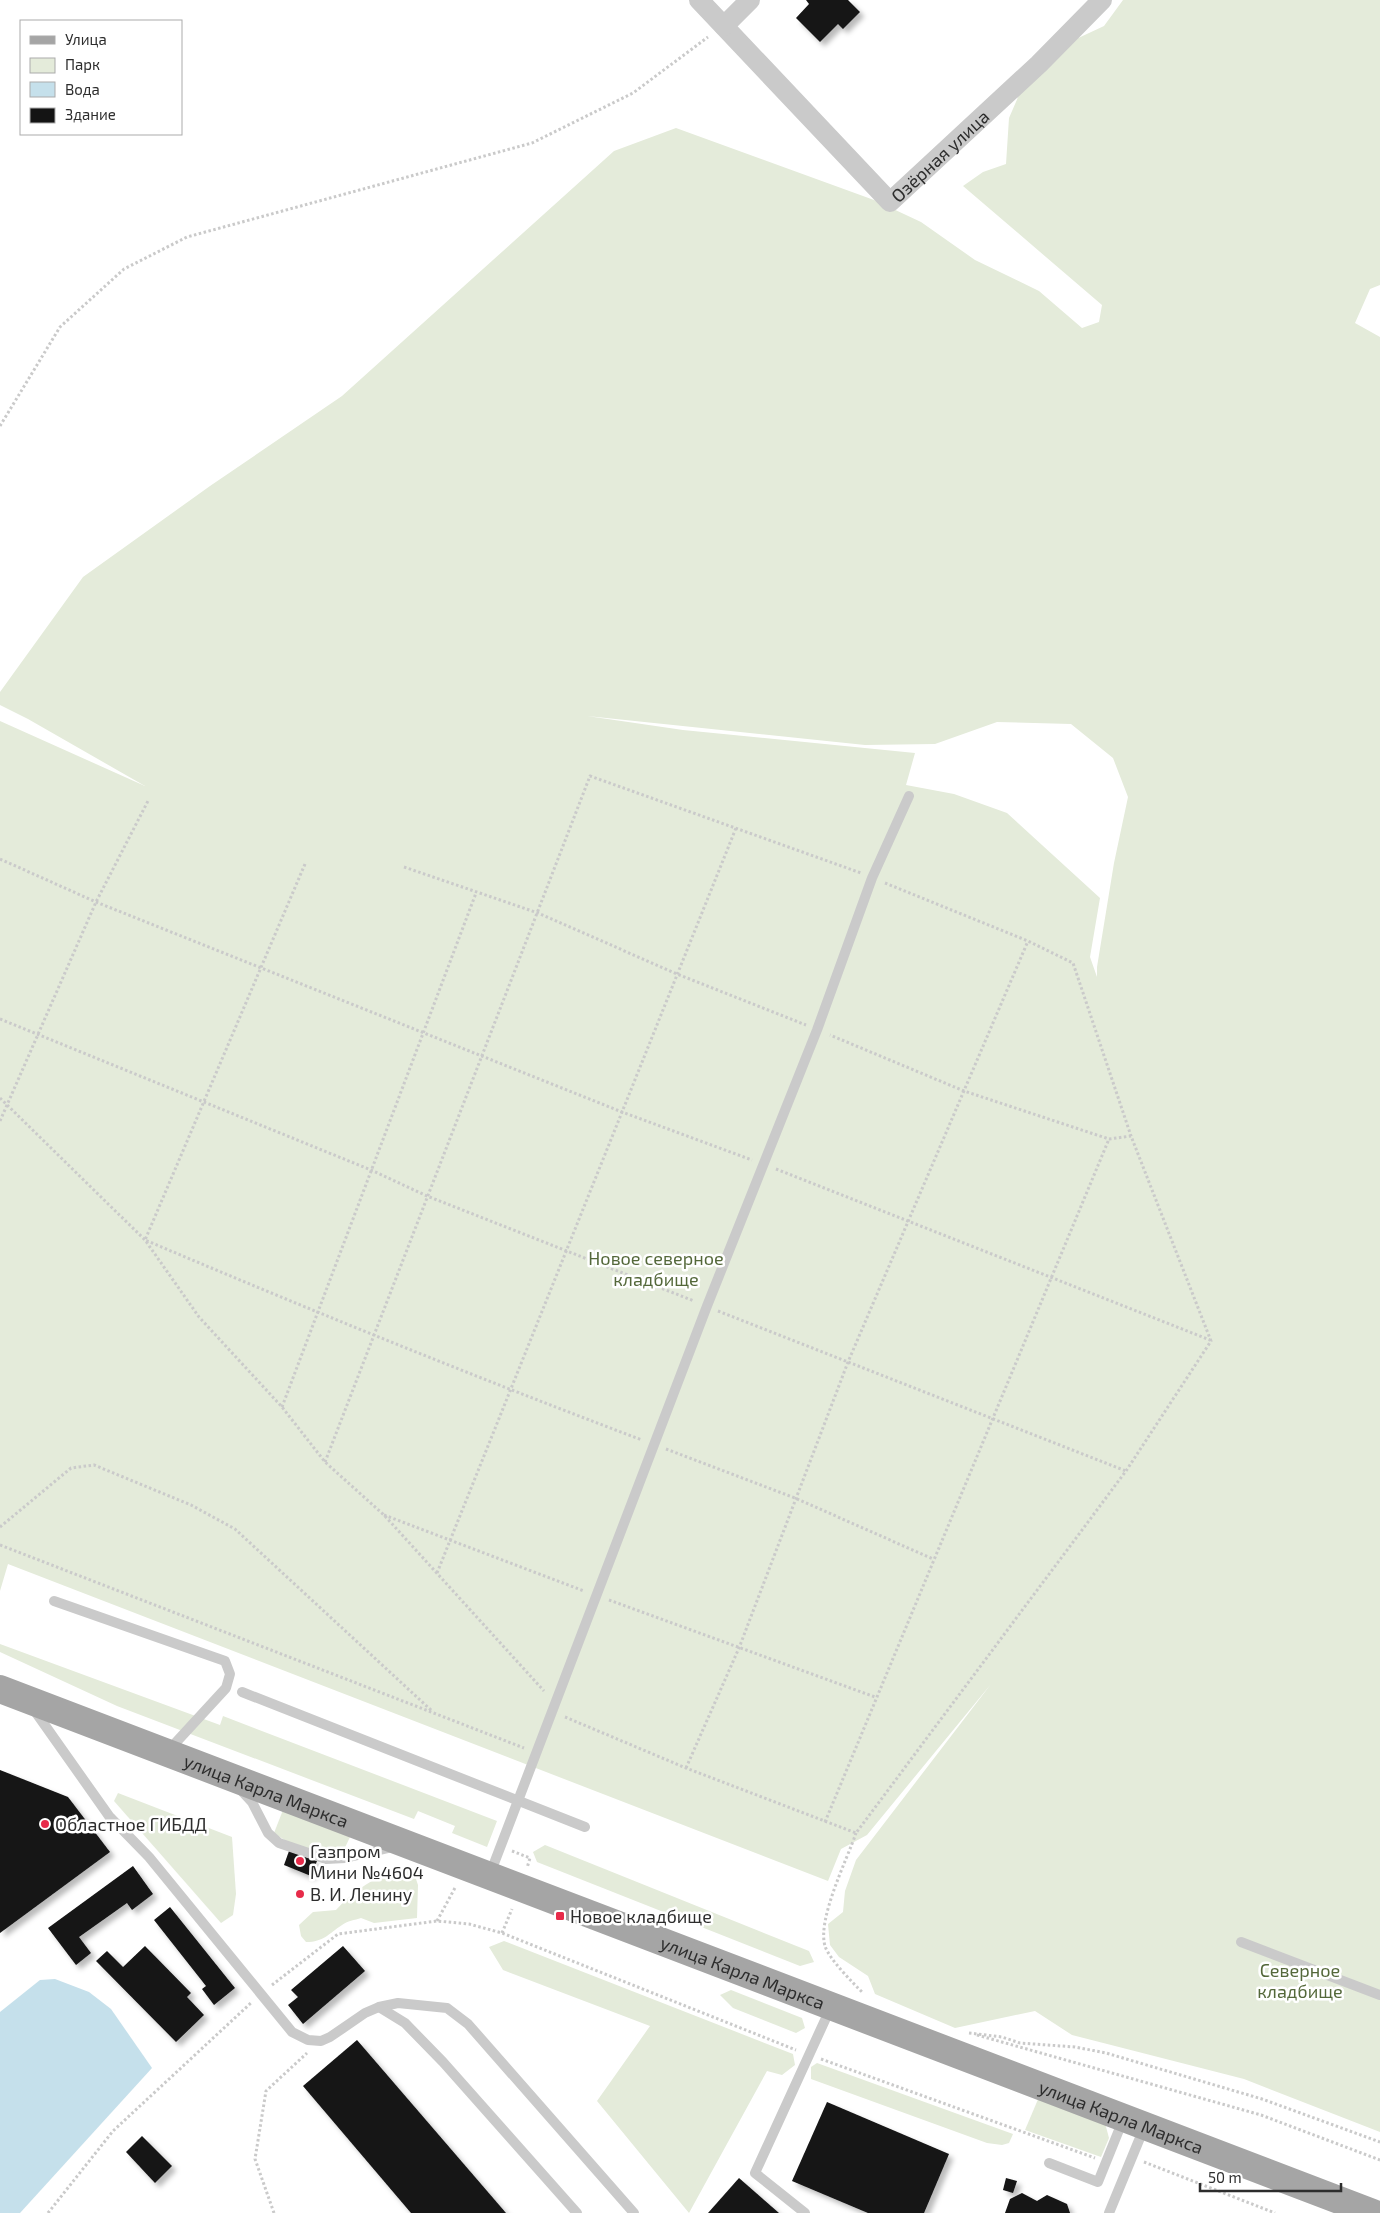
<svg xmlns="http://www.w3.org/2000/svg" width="1380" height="2213" font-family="'Exo 2',sans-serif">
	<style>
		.green { fill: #e4ebda; fill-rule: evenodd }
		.water { fill: #c5e0eb }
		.building { fill: #141414; filter: url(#shadow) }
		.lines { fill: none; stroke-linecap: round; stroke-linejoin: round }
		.path { stroke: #cacaca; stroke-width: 3; stroke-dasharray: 2.5 2.5; stroke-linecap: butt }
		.service { stroke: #cacaca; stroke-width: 10 }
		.minor { stroke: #cacaca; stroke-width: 20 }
		.primary { stroke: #a5a5a5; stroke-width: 28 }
		.poi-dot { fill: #e72b4a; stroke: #fff; stroke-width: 2 }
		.labels { text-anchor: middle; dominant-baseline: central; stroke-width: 5; stroke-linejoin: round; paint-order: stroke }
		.street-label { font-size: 18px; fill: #2d2d2d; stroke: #fff }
		.park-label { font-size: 18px; fill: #54683a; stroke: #fff }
		.poi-label { font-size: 18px; fill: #2d2d2d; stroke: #fff; text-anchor: start }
	</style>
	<defs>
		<filter id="shadow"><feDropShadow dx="4.5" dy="4.5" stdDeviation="2.5" flood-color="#0004"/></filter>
	</defs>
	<rect width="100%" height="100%" fill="#fff"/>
	<g class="green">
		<path d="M 1123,0 L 1380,0 L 1380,285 L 1370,289 L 1355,323 L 1380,337 L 1380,2132 L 1244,2079 L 1072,2035 L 1035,2011 L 955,2028 L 875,1994 L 868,1976 L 839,1957 L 830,1945 L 828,1924 L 843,1912 L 845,1891 L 856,1860 L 991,1684 L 867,1835 L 841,1849 L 828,1881 L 8,1564 L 0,1591 L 0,721 L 145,786 L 28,719 L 0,705 L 0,692 L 83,577 L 210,486 L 342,396 L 614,151 L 676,128 L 874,200 L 921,222 L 975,260 L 1039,291 L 1082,328 L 1099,322 L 1102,305 L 963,186 L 983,172 L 1006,164 L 1009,118 L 1025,81 L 1074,40 L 1104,26 ZM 587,716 L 865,745 L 935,744 L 997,722 L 1071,724 L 1113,758 L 1128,797 L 1114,863 L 1097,967 L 1097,977 L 1090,957 L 1100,898 L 1007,813 L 954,794 L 906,785 L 915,753 L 683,730 Z"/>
		<path d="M 0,1644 L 220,1725 L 223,1716 L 497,1821 L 487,1847 L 452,1833 L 455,1826 L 418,1811 L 414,1819 L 117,1706 L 0,1652 Z"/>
		<path d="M 118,1793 L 232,1837 L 236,1894 L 233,1915 L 221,1923 L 114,1801 Z"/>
		<path d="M 283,1810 L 350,1837 L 341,1856 C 319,1859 292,1846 274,1833 Z"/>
		<path d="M 545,1845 L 809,1951 L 814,1962 L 800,1966 L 537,1862 L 533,1852 Z"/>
		<path d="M 400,1867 L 414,1873 L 418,1885 L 417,1918 L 374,1923 L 361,1918 C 355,1920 347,1921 342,1925 C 328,1934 324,1942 306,1942 L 301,1936 L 299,1925 L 313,1912 L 336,1910 C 354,1890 376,1877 400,1867 Z"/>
		<path d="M 504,1941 L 793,2054 L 795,2065 L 782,2075 L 767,2071 L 689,2213 L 597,2101 L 650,2026 L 503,1970 L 489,1947 Z"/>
		<path d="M 731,1990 L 802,2018 L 805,2028 L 796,2033 L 733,2008 L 720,1995 Z"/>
		<path d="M 817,2063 L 1013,2134 L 1009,2143 L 1002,2145 L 987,2143 L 811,2079 L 811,2067 Z"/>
		<path d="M 1039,2097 L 1105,2123 L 1109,2138 L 1101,2157 L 1025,2130 Z"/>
	</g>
	<path class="water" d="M 55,1979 L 89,1992 L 111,2009 L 152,2068 L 20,2213 L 0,2213 L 0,2012 L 40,1980 Z"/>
	<g class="building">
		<path d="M 806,0 L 848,0 L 860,12 L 843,29 L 838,24 L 820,42 L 796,18 L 809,4 Z"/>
		<path d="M 0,1770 L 68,1797 L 110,1852 L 0,1933 Z"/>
		<path d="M 289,1851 L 317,1861 L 311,1876 L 284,1865 Z"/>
		<path d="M 133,1866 L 153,1894 L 132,1910 L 127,1903 L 79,1937 L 91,1953 L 76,1965 L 48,1928 Z"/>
		<path d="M 170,1907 L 235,1988 L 214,2005 L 202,1989 L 206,1986 L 154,1920 Z"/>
		<path d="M 145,1946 L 191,1993 L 187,1997 L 204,2015 L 176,2042 L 96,1961 L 107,1951 L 123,1967 Z"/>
		<path d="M 343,1946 L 365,1971 L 303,2024 L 288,2005 L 298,1997 L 291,1990 Z"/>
		<path d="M 357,2040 L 506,2213 L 411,2213 L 303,2086 Z"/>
		<path d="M 827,2102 L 949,2154 L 924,2213 L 868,2213 L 792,2181 Z"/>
		<path d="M 142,2136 L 172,2166 L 155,2183 L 126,2152 Z"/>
		<path d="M 739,2178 L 779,2213 L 708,2213 Z"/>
		<path d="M 1006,2178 L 1017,2181 L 1013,2193 L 1003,2190 Z"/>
		<path d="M 1022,2193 L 1037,2201 L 1047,2195 L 1067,2204 L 1070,2213 L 1005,2213 L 1010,2199 Z"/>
	</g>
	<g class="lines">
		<g class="path">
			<path d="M 0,426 L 60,327 L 124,269 L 187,237 L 532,143 L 633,93 L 708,37"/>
			<path d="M 0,859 L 96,902 L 622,1112 L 752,1160"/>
			<path d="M 305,864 L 145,1240 C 310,1310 475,1377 642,1440"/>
			<path d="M 404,867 L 538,913 L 677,974 L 806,1025"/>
			<path d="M 885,883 L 1028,941 L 1073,963 L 1131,1136"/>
			<path d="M 0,1019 L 371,1170 L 427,1196 L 694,1301"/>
			<path d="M 0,1098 L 145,1240 L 199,1317 L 282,1407 L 325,1462 L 384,1515 L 544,1691"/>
			<path d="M 0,1121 L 96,902 L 149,799"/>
			<path d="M 776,1169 L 1210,1340"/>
			<path d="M 718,1311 L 1126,1471"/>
			<path d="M 282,1407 L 476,893"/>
			<path d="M 666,1449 L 795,1498 L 933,1559"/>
			<path d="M 325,1462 L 590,776 L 861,873"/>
			<path d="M 384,1515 L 584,1591"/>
			<path d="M 0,1527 L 71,1468 L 94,1465 L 191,1505 L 235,1529 L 432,1711"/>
			<path d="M 0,1545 L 524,1748"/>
			<path d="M 437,1573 L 736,828"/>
			<path d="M 609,1600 L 875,1697"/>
			<path d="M 565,1717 L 686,1768 L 856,1833 L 1126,1471 L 1211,1341 L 1131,1136 L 1109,1139 L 964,1091 L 830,1035"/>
			<path d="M 686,1768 L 739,1648 L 848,1362 L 1028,941"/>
			<path d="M 825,1822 L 1109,1139"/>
			<path d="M 856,1833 C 847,1860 817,1919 825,1946 C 829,1959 853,1983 863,1993"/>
			<path d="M 512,1851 L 530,1858 L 527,1868"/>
			<path d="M 437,1921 L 456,1886"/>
			<path d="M 502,1933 L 512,1909"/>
			<path d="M 272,1985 L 338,1934 L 437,1921 L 469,1924 L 502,1933 L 796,2050"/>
			<path d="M 969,2033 L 1002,2037 L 1020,2043 L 1075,2047 L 1106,2053 L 1262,2099 L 1380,2142"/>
			<path d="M 977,2035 L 1261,2115 L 1380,2160"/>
			<path d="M 821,2059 L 1095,2158"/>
			<path d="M 1144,2162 L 1275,2213"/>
			<path d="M 48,2213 L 113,2131 L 252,2002"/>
			<path d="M 274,2213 L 255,2159 L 266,2091 L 307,2053"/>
		</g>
		<g class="service">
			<path d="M 54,1601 L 225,1661 L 230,1674 L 226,1688 L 168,1751"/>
			<path d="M 242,1692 L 585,1827"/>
			<path d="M 32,1707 L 109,1816 L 149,1857 L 292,2032 L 308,2040 L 321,2041 L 330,2037 L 365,2013 L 379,2007 L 398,2003 L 447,2008 L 468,2024 L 634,2213"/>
			<path d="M 240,1789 L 252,1802 L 268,1833 L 279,1843 L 326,1859 L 345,1858 L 393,1847"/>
			<path d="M 490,1874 L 707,1306 L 817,1030 L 872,878 L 909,796"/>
			<path d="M 1241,1942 L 1380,1995"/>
			<path d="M 379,2007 L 405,2023 L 443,2062 L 577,2213"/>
			<path d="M 1049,2163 L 1098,2182 L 1123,2120"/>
			<path d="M 805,2213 L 755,2173 L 831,2007"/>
			<path d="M 1109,2213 L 1144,2128"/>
		</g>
		<g class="minor">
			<path id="s1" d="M 699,0 L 890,202 L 1039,64 L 1102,0"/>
			<path d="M 724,26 L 750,0"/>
		</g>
		<path class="primary" id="s2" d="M 0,1689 L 1373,2213"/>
	</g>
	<g class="poi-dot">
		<circle cx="45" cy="1824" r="5"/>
		<circle cx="300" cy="1861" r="5"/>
		<circle cx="300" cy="1894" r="5"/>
		<rect x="555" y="1911" width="10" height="10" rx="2.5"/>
	</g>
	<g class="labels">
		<g class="street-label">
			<text stroke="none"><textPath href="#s1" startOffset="346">Озёрная улица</textPath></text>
			<text stroke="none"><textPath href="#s2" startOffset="285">улица Карла Маркса</textPath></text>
			<text stroke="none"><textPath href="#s2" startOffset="795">улица Карла Маркса</textPath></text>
			<text stroke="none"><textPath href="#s2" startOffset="1200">улица Карла Маркса</textPath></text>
		</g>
		<g class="park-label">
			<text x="656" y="1258">Новое северное<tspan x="656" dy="21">кладбище</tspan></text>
			<text x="1300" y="1970">Северное<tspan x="1300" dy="21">кладбище</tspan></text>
		</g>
		<g class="poi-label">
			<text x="55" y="1824">Областное ГИБДД</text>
			<text x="310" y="1851">Газпром<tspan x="310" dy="21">Мини №4604</tspan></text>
			<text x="310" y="1894">В. И. Ленину</text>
			<text x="570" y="1916">Новое кладбище</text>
		</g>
	</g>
	<rect x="20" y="20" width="162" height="115" fill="#ffffff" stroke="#ababab"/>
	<rect x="30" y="36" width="25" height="8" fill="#a5a5a5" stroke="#ababab"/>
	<text x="65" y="45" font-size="15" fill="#2d2d2d">Улица</text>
	<rect x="30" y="58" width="25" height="15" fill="#e4ebda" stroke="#ababab"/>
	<text x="65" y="70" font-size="15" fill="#2d2d2d">Парк</text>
	<rect x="30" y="82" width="25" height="15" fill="#c5e0eb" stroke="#ababab"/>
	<text x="65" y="95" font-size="15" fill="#2d2d2d">Вода</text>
	<rect x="30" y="108" width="25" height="15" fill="#141414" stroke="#ababab"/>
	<text x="65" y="120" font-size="15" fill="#2d2d2d">Здание</text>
	<path d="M1200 2183v8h141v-8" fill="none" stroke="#2d2d2d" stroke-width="2.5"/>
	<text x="1208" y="2183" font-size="15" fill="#2d2d2d" stroke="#ffffff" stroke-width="4" paint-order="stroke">50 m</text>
</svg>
